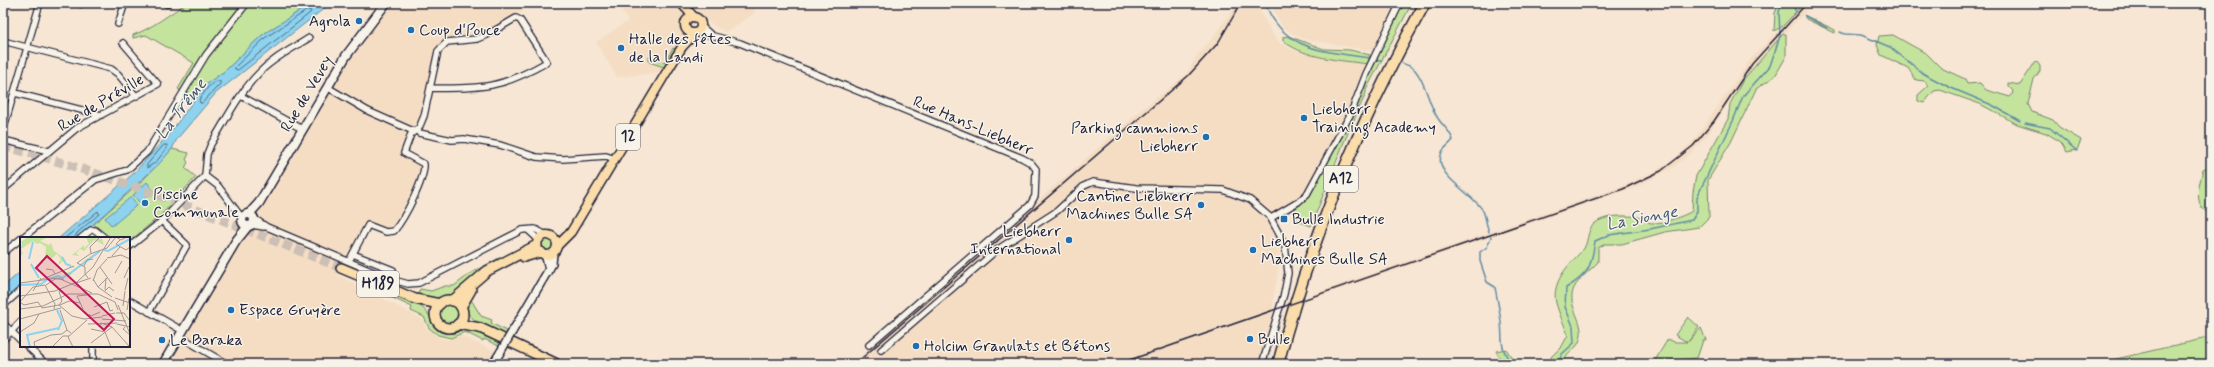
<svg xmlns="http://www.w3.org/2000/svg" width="2214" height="367" font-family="Mynerve,sans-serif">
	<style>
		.built { fill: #f5ddc4 }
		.green { fill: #c4e49d; stroke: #73836c }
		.water { fill: #8dd2ee; stroke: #628ca6 }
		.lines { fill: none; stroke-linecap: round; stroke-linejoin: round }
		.shore { stroke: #4d6883; stroke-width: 1 }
		.stream { stroke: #628ca6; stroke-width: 1.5 }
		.trunk-tunnel { stroke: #ccbfb5; stroke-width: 9; stroke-dasharray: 9 4.5; stroke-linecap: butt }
		.minor-casing { stroke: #22223b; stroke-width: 8 }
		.tertiary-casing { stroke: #22223b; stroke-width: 10 }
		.secondary-casing { stroke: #22223b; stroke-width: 11 }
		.primary-casing { stroke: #22223b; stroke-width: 11 }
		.trunk-casing { stroke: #22223b; stroke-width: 12 }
		.motorway-casing { stroke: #22223b; stroke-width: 13 }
		.minor { stroke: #f7f3e8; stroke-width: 5.5 }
		.tertiary { stroke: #f7f3e8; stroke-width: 7 }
		.secondary { stroke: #f7f3e8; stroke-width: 8 }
		.primary { stroke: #faddab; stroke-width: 8 }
		.trunk { stroke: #faddab; stroke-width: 9 }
		.motorway { stroke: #faddab; stroke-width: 10 }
		.rail { stroke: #22223b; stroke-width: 1.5 }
		.tertiary-bridge-casing { stroke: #22223b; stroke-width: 10; stroke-linecap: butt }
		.tertiary-bridge { stroke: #f7f3e8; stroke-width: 7 }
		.poi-dot { fill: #1f6fb2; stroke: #f7f3e8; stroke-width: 1.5 }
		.labels { text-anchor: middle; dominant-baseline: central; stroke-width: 3; stroke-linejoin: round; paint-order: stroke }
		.shield { fill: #f7f3e8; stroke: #62616f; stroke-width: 1 }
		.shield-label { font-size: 15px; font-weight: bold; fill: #22223b }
		.poi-label { font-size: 16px; fill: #22223b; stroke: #f7f3e8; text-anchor: start }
		.street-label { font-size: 16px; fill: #22223b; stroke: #f7f3e8 }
		.water-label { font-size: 17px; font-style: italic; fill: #425771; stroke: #f7f3e8 }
		.inset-river { fill: none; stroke: #8dd2ee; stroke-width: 2 }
		.inset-road { fill: none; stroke: #a19896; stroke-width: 1 }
		.view { fill: #c2185b; fill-opacity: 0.15; stroke: #c2185b; stroke-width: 2 }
		.inset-edge { fill: none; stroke: #22223b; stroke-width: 2 }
	</style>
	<rect width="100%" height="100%" fill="#f6e6d3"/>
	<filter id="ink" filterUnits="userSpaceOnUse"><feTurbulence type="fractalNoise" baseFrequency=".025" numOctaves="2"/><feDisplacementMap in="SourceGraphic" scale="8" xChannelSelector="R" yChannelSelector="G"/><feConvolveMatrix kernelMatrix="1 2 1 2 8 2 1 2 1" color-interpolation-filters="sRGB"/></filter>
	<g filter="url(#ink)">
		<g class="built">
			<path d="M 390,3 L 519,3 L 524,10 L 482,35 L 449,39 L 442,43 L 434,52 L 425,107 L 407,151 L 425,167 L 394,233 L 387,236 L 369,229 L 349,266 L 343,263 L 337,275 L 422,319 L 427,329 L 439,338 L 447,340 L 461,336 L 497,352 L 490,364 L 167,364 L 352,53 Z"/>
			<path d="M 617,3 L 755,3 L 755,13 L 725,32 L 705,20 L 692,26 L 662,72 L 617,77 L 596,42 L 628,21 Z"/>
			<path d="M 1238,3 L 1255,3 L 1274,36 L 1280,43 L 1291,49 L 1315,56 L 1371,65 L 1354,105 L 1309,191 L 1267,220 L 1278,243 L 1280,259 L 1273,300 L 1273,313 L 1259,364 L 852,364 L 1142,109 L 1186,75 L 1196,57 L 1212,39 Z"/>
			<path d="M 1270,3 L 1400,3 L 1378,52 L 1303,39 L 1283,28 Z"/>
			<path d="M 1804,3 L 1814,3 L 1770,49 L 1743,80 L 1707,136 L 1689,155 L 1672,168 L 1630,190 L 1626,190 L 1311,299 L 1312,295 L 1316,293 L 1620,187 L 1654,172 L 1675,158 L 1693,142 L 1750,60 Z"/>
		</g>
		<g class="green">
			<path d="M 187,3 L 312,3 L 262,35 L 226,70 L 205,85 L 193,102 L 178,89 L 194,63 L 146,35 L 133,38 L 133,35 C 153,28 169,14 187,3 Z"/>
			<path d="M 1403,3 L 1412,3 L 1366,90 L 1366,93 L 1344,142 L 1311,226 C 1303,223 1294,221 1293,211 L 1308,197 L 1312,190 L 1356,106 L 1370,73 Z"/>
			<path d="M 1779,3 L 1804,3 L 1783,26 L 1774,31 L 1775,13 Z"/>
			<path d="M 1804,15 L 1835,30 L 1835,33 L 1806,19 Z"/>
			<path d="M 1783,34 L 1786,34 L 1786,57 L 1775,76 L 1756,89 L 1731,142 L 1708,180 L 1709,217 L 1699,227 L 1665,232 L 1622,244 L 1605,244 L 1598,248 L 1598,262 C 1591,270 1579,278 1574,288 C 1565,307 1588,323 1579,342 C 1576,350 1564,354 1564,364 L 1552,364 L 1551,357 L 1562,346 L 1568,335 C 1564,324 1559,314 1556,303 C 1551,282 1569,264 1582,251 C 1589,244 1586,231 1594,224 C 1604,215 1625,215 1638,217 C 1643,218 1647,223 1652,223 C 1661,224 1685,216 1692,211 L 1693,192 L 1696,176 L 1728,119 L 1730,104 L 1743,80 Z"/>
			<path d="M 1893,35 L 1927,54 L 1941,68 L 1965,79 L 1967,84 L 1980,83 L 1986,90 L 2010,97 L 2012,95 L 2013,91 L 2008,86 L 2008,83 L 2020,85 L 2036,61 L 2040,66 L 2040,71 L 2034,79 L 2028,104 L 2032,112 L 2053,120 L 2059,127 L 2081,140 L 2077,150 L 2067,152 L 2061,142 L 2046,133 L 2017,124 L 1980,104 L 1940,90 L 1934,91 L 1924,103 L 1918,101 L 1918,95 L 1928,86 L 1925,81 L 1916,80 L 1908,68 L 1881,55 L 1877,45 L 1879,36 Z"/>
			<path d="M 1288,36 L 1324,49 L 1350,50 L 1370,55 L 1368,64 C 1339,60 1307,59 1283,41 L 1283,37 Z"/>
			<path d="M 673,48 L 675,49 L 664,67 L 649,62 L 649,57 L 652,55 L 664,63 Z"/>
			<path d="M 172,149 L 189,153 L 186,160 L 188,162 L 185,168 L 196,177 L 162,214 L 129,242 L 129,238 L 106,238 L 94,224 L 142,181 Z"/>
			<path d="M 2210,166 L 2211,167 L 2211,215 C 2192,205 2199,187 2203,169 Z"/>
			<circle cx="547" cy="245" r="7"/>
			<path d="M 499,258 L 501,260 L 451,296 L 437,300 L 417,296 L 420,289 L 431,291 L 445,286 L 454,286 L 471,273 Z"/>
			<path d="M 381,289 L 422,307 L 442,330 L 448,332 L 463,328 L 475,330 L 502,342 L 499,346 L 484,339 L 483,341 L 465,332 L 451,338 L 438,335 L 429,328 L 424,317 L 411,311 L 412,307 L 380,292 Z"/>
			<path d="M 470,298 L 481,316 L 492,320 L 491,323 L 508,332 L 506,335 C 492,329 471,324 465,307 Z"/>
			<circle cx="449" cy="314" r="11"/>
			<path d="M 1688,317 L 1699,327 L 1688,342 L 1701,328 L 1706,340 L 1703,340 L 1697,358 L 1654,362 L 1668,339 L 1674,342 L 1687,342 L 1675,335 Z"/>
			<path d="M 2211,337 L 2211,364 L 2099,364 L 2099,363 Z"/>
			<path d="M 1506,349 L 1516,364 L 1503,364 L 1496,351 Z"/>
		</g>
		<g class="water">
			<path d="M 312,3 L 331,3 L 216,93 L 177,139 L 172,149 L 159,164 L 78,238 L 59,238 L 134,173 L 170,133 L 205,85 L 226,70 L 262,35 Z"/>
			<path d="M 147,182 L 154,191 L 140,203 L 133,195 Z"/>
			<path d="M 131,197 L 137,205 L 112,226 L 105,218 Z"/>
			<path d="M 21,271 L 21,287 L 3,303 L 3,287 Z"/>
		</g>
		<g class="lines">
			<g class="shore">
				<path d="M 308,10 L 311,11 L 310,13 L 238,70 L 235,69 L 235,67 L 265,38 Z"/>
				<path d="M 217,81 L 220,81 L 220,84 L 202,103 L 200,103 L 199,100 L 208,87 Z"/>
				<path d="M 164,145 L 167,145 L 167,148 L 156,162 L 147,168 L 147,165 Z"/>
				<path d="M 65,238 L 98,211 L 99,214 L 77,233 L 75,238"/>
			</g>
			<g class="stream">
				<path d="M 1265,3 C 1284,52 1325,51 1370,58"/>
				<path d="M 1792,3 L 1796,12"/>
				<path d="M 1805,16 L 1827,28"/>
				<path d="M 1840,32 L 1845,34 L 1861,35 L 1890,47 L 1924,74 L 1949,87 L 1992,105 L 2020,121"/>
				<path d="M 1376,60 L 1381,60"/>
				<path d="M 1402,63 C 1406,65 1412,66 1415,70 C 1427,84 1428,105 1439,120 C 1445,128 1450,131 1453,140 C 1450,144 1444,148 1442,152 C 1431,175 1474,193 1483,211 C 1486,217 1486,225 1489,232"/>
				<path d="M 2025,123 L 2050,128 L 2077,151"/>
				<path d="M 1491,237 L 1487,247 L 1480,252 L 1480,261 L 1487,282 L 1495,287 C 1497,299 1500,311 1501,322 C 1503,342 1499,347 1512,364"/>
				<path d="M 1558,364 L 1562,354 L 1574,343 L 1573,326 L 1565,307 L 1566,288 C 1589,274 1591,268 1595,241 L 1609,235 L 1650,229 L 1692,220 L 1697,212 L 1697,197 L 1733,121 L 1743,96 L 1770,66 L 1780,36 L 1779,12 L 1782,3"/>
			</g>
			<path class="trunk-tunnel" d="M 3,146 C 119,176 231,223 341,268"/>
			<g class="minor-casing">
				<g id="minor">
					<path d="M 81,4 L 82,3"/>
					<path d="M 167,4 L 167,3"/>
					<path d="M 118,24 L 125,3"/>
					<path d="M 701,26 L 710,34"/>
					<path d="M 698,32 L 740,43 L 1022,158 L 1031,163 L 1036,169 L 1035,196 L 1030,205 L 869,345"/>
					<path d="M 3,41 L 111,69 L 118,74 L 136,96"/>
					<path d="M 327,87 L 368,111 L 413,131"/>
					<path d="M 15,93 L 101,115"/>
					<path d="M 241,96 L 302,129"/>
					<path d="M 417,130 L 419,133 L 452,140 L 464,139 L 500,145 L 536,157 L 563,159 L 606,156 L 615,159"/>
					<path d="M 3,131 L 40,3"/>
					<path d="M 3,140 L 49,151"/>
					<path d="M 3,190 L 77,128 L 158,84 L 123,43"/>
					<path d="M 242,218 L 218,186 L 205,176 L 207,154 L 211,144 C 226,120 239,93 259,73 C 273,58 292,49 309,38"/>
					<path d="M 1271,218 L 1298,202 L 1307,194 L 1351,113 L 1366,74 L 1400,3"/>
					<path d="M 255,219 L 267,227 L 390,279 L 408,284 L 419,283 L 522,230 L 535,229 L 546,235"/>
					<path d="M 252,225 L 264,227"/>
					<path d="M 528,230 L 539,240"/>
					<path d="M 81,238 L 91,230 L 95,230 L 105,238"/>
					<path d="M 129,247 L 162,221 L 205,176"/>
					<path d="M 3,253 L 95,180 L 127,170 L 147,152 L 206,55 L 247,3"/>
					<path d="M 353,254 L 393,270"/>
					<path d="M 349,261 L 368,225 L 386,232 L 394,231 C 404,219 425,180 424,164 L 404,153 L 411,134 L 419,128 L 424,116 L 438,51 L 447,42 L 477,39 L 487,35 L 516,18 L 520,20 L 547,62 C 502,88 482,89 431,88"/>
					<path d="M 129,300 L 183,331"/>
					<path d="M 3,306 L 21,290"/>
					<path d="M 149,312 L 187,245 L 162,221"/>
					<path d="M 3,323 L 21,341"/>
					<path d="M 179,336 L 227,364"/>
					<path d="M 3,340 L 21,321"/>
					<path d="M 27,346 L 46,364"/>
					<path d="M 93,346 L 93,364"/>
					<path d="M 881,350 L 998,249 L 1057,211 L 1084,186 L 1093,182 L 1136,188 L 1223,190 L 1250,200 L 1270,217 L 1285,245 L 1288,273 L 1284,294 L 1262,364"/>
				</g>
			</g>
			<g class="tertiary-casing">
				<g id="tertiary">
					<path d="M 545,254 L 549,269"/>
					<path d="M 512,332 L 552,264 L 553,253"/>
					<path d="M 493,364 L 501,351"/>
				</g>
			</g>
			<g class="secondary-casing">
				<g id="secondary">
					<circle cx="248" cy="220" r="6"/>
					<path d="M 249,214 L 259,203 L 346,56 L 386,3"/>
					<path d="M 163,364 L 236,241 L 248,226"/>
				</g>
			</g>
			<g class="primary-casing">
				<g id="primary">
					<path d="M 681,3 L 694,17"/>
					<circle cx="693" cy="25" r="8"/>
					<circle cx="547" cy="245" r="10"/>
					<path d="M 557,246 L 571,232 L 666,73 L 682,47 L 694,34"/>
				</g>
			</g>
			<g class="trunk-casing">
				<g id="trunk">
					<path d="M 524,257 L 541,252"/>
					<path d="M 341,268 L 415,299 L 440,304"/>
					<circle cx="449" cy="314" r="14"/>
					<path d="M 452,301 L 487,271 L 537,245"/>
					<path d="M 461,307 L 471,290"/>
					<path d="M 458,324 L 480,328 L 555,363"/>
				</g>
			</g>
			<g class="motorway-casing">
				<path id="motorway" d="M 1278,364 C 1311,238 1362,116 1425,3"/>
			</g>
			<use href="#minor" class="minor"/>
			<use href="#tertiary" class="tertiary"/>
			<use href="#secondary" class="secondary"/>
			<use href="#primary" class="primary"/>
			<use href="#trunk" class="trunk"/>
			<use href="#motorway" class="motorway"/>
			<g class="rail">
				<path d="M 855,364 L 1188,76 L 1218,43 L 1241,3"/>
				<path d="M 1118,364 L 1623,189 L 1661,171 L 1693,146 L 1714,121 L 1752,64 L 1807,3"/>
			</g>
			<g class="tertiary-bridge-casing">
				<path id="tertiary-bridge" d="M 501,351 L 512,332"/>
			</g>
			<use href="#tertiary-bridge" class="tertiary-bridge"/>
		</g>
	</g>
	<g class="poi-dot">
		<circle cx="359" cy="21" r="4"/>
		<circle cx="411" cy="30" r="4"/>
		<circle cx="621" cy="48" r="4"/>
		<circle cx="1304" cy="118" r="4"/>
		<circle cx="1206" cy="137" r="4"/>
		<circle cx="145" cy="203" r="4"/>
		<circle cx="1201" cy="205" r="4"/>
		<rect x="1280" y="215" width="8" height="8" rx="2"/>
		<circle cx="1069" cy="240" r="4"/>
		<circle cx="1253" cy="250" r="4"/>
		<circle cx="231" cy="310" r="4"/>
		<circle cx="1250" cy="339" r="4"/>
		<circle cx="162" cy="340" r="4"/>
		<circle cx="916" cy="346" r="4"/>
	</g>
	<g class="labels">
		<g class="shield">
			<rect x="616" y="124" width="24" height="26" rx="3"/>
			<rect x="1324" y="166" width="34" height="26" rx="3"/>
			<rect x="357" y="271" width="42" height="26" rx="3"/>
		</g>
		<g class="shield-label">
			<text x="628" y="137">12</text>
			<text x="1341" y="179">A12</text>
			<text x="378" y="284">H189</text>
		</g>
		<g class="poi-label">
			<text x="351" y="21" text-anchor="end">Agrola</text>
			<text x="419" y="30">Coup d'Pouce</text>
			<text x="629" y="39">Halle des fêtes<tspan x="629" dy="18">de la Landi</tspan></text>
			<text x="1312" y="109">Liebherr<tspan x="1312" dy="18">Training Academy</tspan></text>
			<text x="1198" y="128" text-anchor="end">Parking cammions<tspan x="1198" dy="18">Liebherr</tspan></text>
			<text x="153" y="194">Piscine<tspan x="153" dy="18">Communale</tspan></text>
			<text x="1193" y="196" text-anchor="end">Cantine Liebherr<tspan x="1193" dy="18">Machines Bulle SA</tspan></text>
			<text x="1292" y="219">Bulle Industrie</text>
			<text x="1061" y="231" text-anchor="end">Liebherr<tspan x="1061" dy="18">International</tspan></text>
			<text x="1261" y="241">Liebherr<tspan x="1261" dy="18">Machines Bulle SA</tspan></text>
			<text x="239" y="310">Espace Gruyère</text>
			<text x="1258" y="339">Bulle</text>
			<text x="170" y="340">Le Baraka</text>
			<text x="924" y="346">Holcim Granulats et Bétons</text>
		</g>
		<g class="street-label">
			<text transform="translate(307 94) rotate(-59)">Rue de Vevey</text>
			<text transform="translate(101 103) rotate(-31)">Rue de Préville</text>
			<text transform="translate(973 126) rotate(23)">Rue Hans-Liebherr</text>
		</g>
		<g class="water-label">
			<text transform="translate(181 109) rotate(-52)">La Trême</text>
			<text transform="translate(1642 218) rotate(-11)">La Sionge</text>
		</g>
	</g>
	<g transform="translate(20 237)">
		<rect width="110" height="110" fill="#f6e6d3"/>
		<path d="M 8,0 L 28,0 L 20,4 L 29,8 L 31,6 L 34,14 L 44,21 L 46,27 L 52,29 L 56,32 L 65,23 L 78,15 L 48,40 L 48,37 L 44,40 L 41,41 L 38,39 L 29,43 L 24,44 L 38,38 L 44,40 L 45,35 L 53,36 L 56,32 L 47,28 L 43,24 L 38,28 L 40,23 L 42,24 L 37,17 L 30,23 L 25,21 L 26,10 L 20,6 L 17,7 L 13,4 L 1,12 L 3,17 L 0,19 L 0,11 L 2,7 L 1,5 ZM 66,0 L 82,2 L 84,8 L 74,3 L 64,14 L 60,12 L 56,16 L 59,19 L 52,18 L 64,8 L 64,11 L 69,7 Z" fill="#c4e49d"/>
		<path class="inset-river" d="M 84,13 L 88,14 L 110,2M 42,20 L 46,27 L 51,29M 9,22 L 13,5M 11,27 L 19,41M 49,37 L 80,14M 0,48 L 21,47 L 28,42 L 38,39 L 42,41 L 49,37M 37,73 L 42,84 L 38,93M 10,110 L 7,98 L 39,91"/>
		<path class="inset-road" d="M 96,0 L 101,3 L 107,0M 100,3 L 96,7 L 99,9 L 106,13 L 110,10M 71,16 L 70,10 L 80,0M 92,19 L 100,10M 87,21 L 101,18 L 110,22M 64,29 L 67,23 L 73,22M 80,30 L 92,47M 95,36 L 102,24M 35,37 L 54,29M 68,41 L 65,37 L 65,30 L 57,26 L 70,17 L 87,11 L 96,0M 104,41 L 109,30M 73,42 L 78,50 L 92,60M 20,43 L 35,37 L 33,33 L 26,32M 73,44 L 77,33 L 87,22M 0,46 L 38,41 L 72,56M 56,46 L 71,41M 26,48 L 35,42 L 44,42M 78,50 L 88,40M 85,53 L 86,41M 105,53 L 108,41M 13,54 L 21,41M 85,54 L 89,50 L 94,54M 0,59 L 35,54 L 57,45 L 73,30 L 91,0M 95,61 L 110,66M 0,65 L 13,50 L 25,48 L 35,67 L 34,72M 0,65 L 4,68 L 18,65 L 22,71 L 39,68 L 52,79 L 64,82 L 82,80M 39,68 L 42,64 L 39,54M 40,68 L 49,64 L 60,66M 98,68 L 110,97M 103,69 L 105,54M 74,70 L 87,65 L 90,74 L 93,73M 0,72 L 23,69 L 48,57 L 78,57 L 95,65 L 98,73M 63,72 L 57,59 L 67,58M 40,73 L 47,93M 107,73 L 109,61M 96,76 L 104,76 L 110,84M 69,77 L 71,79 L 80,75M 82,79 L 95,76M 0,82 L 41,71M 82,82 L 106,84M 68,87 L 97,86M 97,87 L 110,90M 81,88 L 81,86 L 92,90M 92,90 L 109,109M 105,90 L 103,92 L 110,98M 71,92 L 85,95M 0,95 L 14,86 L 19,77M 85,95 L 91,110M 71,106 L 92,90M 15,110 L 14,105 L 31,98 L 42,97 L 47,93 L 51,96M 32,110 L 43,99 L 49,99M 53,110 L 48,100 L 67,83"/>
		<path class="view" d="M 27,19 L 94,82 L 84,93 L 16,31 Z"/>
		<rect width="110" height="110" class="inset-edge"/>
	</g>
	<rect width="2214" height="367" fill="none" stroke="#f7f3e8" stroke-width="16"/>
	<rect x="8" y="8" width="2198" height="351" fill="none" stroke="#22223b" stroke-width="1.5" filter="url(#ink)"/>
</svg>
